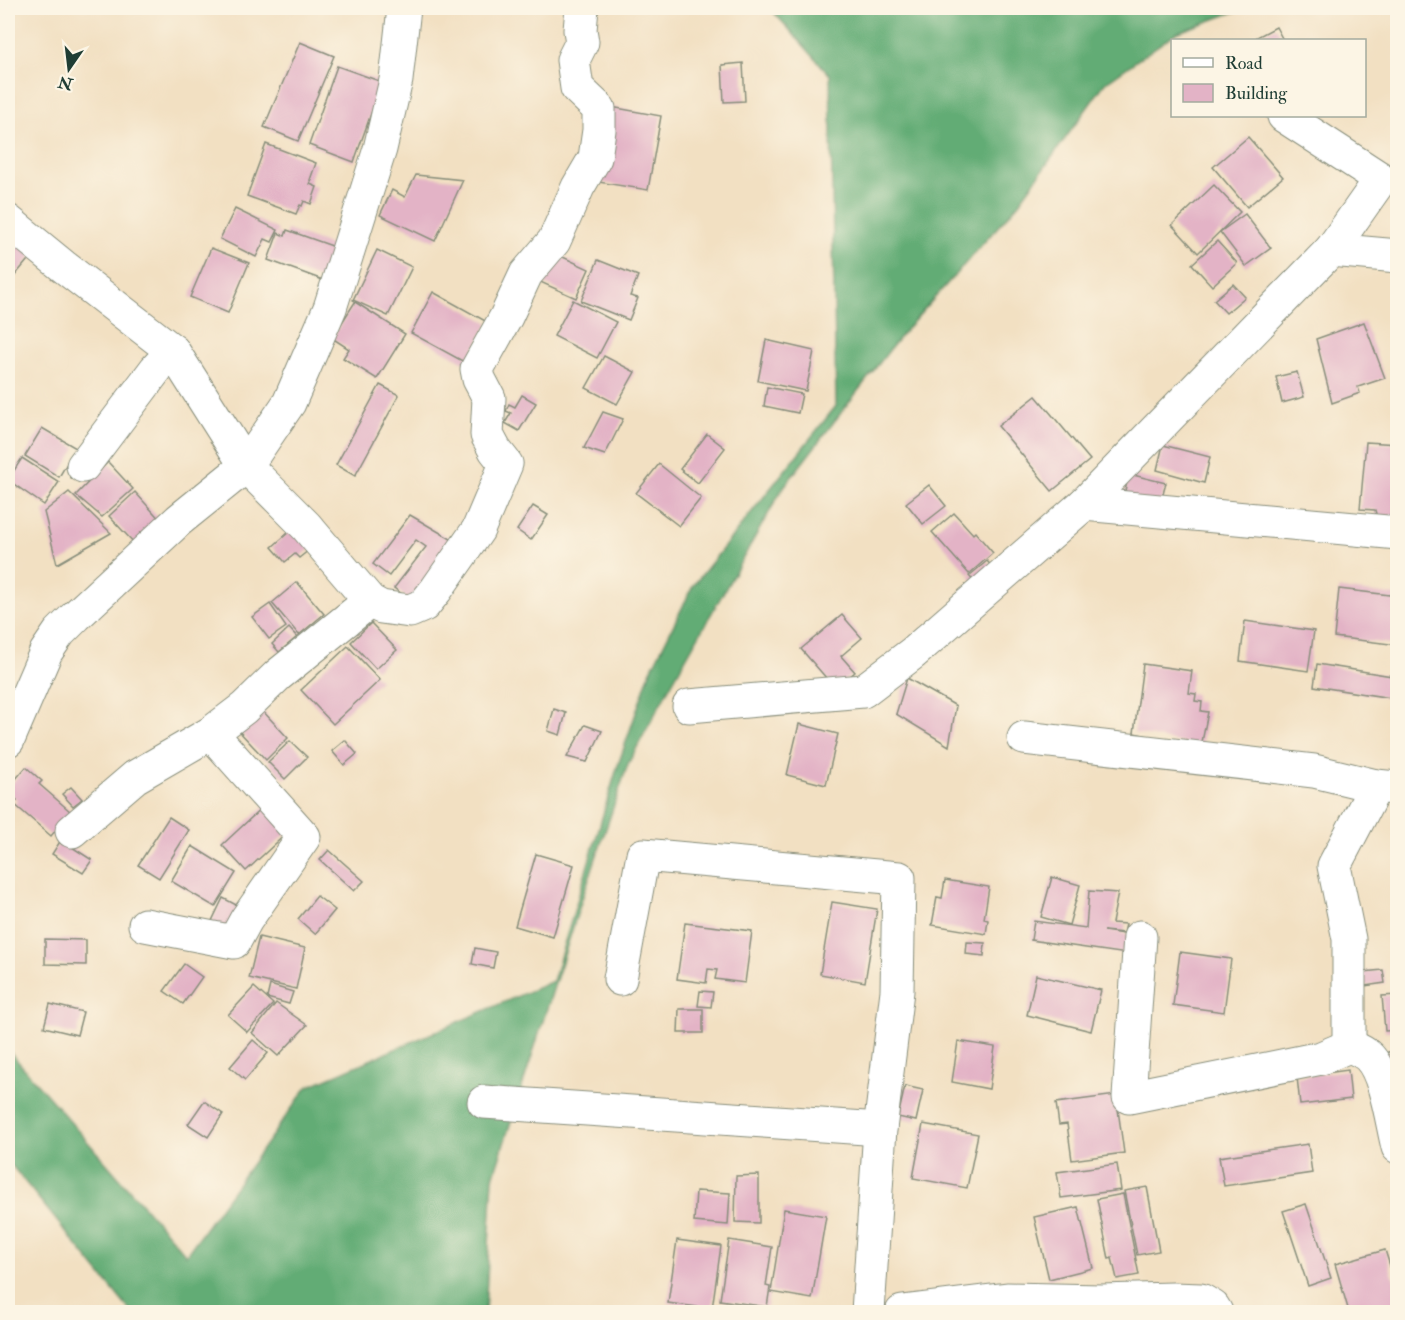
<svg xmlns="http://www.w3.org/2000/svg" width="1405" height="1320" font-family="'IM FELL Double Pica',serif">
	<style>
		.forest { fill: #62ac74; stroke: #407454; stroke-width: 1.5 }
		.building { fill: #e3b3c6 }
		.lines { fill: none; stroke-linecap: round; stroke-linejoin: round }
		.street-casing { stroke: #888e7b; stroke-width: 35 }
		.street { stroke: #fff; stroke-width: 33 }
	</style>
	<rect width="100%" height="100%" fill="#fcf5e5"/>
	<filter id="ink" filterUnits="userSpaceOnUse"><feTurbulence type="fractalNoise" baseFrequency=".0167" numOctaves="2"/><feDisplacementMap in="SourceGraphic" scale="12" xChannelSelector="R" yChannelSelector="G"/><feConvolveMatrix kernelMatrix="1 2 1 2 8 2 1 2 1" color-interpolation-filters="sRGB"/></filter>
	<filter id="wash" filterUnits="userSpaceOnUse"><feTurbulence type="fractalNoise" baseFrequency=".008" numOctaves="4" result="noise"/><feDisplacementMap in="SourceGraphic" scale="24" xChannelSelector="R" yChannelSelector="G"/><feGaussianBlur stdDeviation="1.35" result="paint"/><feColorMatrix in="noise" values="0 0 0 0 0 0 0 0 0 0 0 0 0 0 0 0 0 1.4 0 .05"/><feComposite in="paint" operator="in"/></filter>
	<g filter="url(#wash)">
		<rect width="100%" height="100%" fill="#f2e0c2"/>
		<path class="forest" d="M 770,8 L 1245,8 L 1176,33 L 1105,83 L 1019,203 L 898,339 L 783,488 L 669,688 L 628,764 L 581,902 L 493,1178 L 485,1312 L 131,1312 L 8,1161 L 8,1050 L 186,1255 L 307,1087 L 553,981 L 617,768 L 650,672 L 693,586 L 836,406 L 830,75 Z"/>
		<g id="blocks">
			<g class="building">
				<path d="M 1276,27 L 1283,40 L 1259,40 L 1257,37 Z"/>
				<path d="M 300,42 L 334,56 L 298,141 L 264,127 Z"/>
				<path d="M 743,63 L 745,101 L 724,102 L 722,65 Z"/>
				<path d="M 337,66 L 382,82 L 354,162 L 309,145 Z"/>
				<path d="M 611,107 L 661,116 L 648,190 L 598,182 Z"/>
				<path d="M 1248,137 L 1283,177 L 1247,207 L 1213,167 Z"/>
				<path d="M 266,144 L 316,163 L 310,180 L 312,180 L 310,184 L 317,187 L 311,204 L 304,201 L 302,206 L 300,205 L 296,214 L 247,196 Z"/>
				<path d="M 416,175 L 463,180 L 435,241 L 380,215 L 392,190 L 405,197 Z"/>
				<path d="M 1214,185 L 1240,212 L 1198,253 L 1172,225 Z"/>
				<path d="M 235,209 L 278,230 L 272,242 L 265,239 L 256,257 L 220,239 Z"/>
				<path d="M 1245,214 L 1271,248 L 1246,266 L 1220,232 Z"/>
				<path d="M 287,230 L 335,247 L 323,280 L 268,260 L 278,233 L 285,236 Z"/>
				<path d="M 12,239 L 32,255 L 8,284 L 8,244 Z"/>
				<path d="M 1217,241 L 1237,263 L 1212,286 L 1192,264 Z"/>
				<path d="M 211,248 L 249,263 L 228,313 L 190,297 Z"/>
				<path d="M 377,250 L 412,267 L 388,316 L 353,300 Z"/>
				<path d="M 552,252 L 589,269 L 576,298 L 538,281 Z"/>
				<path d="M 598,260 L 638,276 L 630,296 L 638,298 L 629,320 L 581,301 Z"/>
				<path d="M 1233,284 L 1245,297 L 1226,313 L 1214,300 Z"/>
				<path d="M 433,292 L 489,323 L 466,363 L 411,333 Z"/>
				<path d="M 573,300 L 616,322 L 597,358 L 554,336 Z"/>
				<path d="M 355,302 L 405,334 L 377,379 L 343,358 L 349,349 L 332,338 Z"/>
				<path d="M 1364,322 L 1385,378 L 1358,387 L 1360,393 L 1332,403 L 1316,339 Z"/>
				<path d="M 766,340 L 814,351 L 806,391 L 758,381 Z"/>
				<path d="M 604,356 L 635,372 L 617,404 L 586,388 Z"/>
				<path d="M 1297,372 L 1304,397 L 1282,403 L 1276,377 Z"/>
				<path d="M 380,385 L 399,395 L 355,476 L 336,465 Z"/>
				<path d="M 767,387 L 802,394 L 798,413 L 764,406 Z"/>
				<path d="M 522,395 L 536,403 L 519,431 L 505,423 L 511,413 L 506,411 L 509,404 L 515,407 Z"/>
				<path d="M 1036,396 L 1090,460 L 1052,491 L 998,426 Z"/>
				<path d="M 603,412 L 623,419 L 605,455 L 584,448 Z"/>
				<path d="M 42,428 L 76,448 L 59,477 L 25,456 Z"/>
				<path d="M 707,434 L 725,448 L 698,483 L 680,469 Z"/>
				<path d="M 1366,442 L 1398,444 L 1398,519 L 1377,518 L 1375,510 L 1360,509 Z"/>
				<path d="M 1163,445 L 1210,457 L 1204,483 L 1157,470 Z"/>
				<path d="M 22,458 L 59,482 L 44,505 L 8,480 Z"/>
				<path d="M 108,462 L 133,489 L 102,517 L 76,495 Z"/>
				<path d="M 659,464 L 701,498 L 679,526 L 636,493 Z"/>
				<path d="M 1129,474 L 1166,483 L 1160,505 L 1124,495 Z"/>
				<path d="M 929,485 L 946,506 L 923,524 L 906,503 Z"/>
				<path d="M 69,492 L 111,533 L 57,564 L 44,512 Z"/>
				<path d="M 135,492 L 163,523 L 137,546 L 109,516 Z"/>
				<path d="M 533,506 L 548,515 L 531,540 L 517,530 Z"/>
				<path d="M 954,513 L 973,534 L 975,532 L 993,553 L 969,574 L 932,532 Z"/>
				<path d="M 410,515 L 456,542 L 410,600 L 394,588 L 426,547 L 416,540 L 389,576 L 373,564 Z"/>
				<path d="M 297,525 L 314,546 L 299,558 L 295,554 L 285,562 L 272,547 Z"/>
				<path d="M 987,561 L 997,572 L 979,587 L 969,576 Z"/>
				<path d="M 297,582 L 324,614 L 299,635 L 272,603 Z"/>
				<path d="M 1339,589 L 1398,596 L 1398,645 L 1334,637 Z"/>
				<path d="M 270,604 L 286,627 L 269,639 L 252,617 Z"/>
				<path d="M 842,615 L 862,638 L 841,656 L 855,672 L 835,688 L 801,649 Z"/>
				<path d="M 1245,621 L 1314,631 L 1308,671 L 1240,661 Z"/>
				<path d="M 371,623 L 397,650 L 376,669 L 351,642 Z"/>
				<path d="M 289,628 L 297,637 L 279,652 L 272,644 Z"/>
				<path d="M 348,646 L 380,680 L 333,724 L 301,690 Z"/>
				<path d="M 1143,664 L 1192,671 L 1189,693 L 1196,694 L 1195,701 L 1202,702 L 1201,711 L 1208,712 L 1201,747 L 1134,733 Z"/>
				<path d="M 1317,664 L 1398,677 L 1398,699 L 1314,686 Z"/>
				<path d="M 907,678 L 956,706 L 949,746 L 896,714 Z"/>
				<path d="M 260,708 L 288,738 L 266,760 L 237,729 Z"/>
				<path d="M 554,709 L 566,713 L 560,735 L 548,731 Z"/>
				<path d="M 799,724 L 838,734 L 826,785 L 787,775 Z"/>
				<path d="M 585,725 L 602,731 L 587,762 L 567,757 Z"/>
				<path d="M 345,740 L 357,754 L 344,765 L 332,751 Z"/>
				<path d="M 290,741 L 307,757 L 285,779 L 268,762 Z"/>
				<path d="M 26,767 L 42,781 L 39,784 L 71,812 L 51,836 L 14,804 L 17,800 L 8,791 L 8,788 Z"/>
				<path d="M 71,787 L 82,799 L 73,806 L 62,794 Z"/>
				<path d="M 266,804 L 290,830 L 246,871 L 222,845 Z"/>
				<path d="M 169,817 L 189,830 L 159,878 L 138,865 Z"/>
				<path d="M 61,840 L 92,860 L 83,873 L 52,854 Z"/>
				<path d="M 192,846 L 236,873 L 215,907 L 171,881 Z"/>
				<path d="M 329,850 L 364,881 L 354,891 L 320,860 Z"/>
				<path d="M 536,854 L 574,865 L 553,937 L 515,926 Z"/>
				<path d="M 1052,877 L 1080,885 L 1069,925 L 1041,917 Z"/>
				<path d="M 945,880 L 989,887 L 984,919 L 988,920 L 986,934 L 932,925 L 937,897 L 942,898 Z"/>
				<path d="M 1089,891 L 1118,893 L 1112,923 L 1126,924 L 1124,933 L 1104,931 L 1130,935 L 1127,954 L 1031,940 L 1034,921 L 1086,928 Z"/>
				<path d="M 317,896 L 335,910 L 315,934 L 298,919 Z"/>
				<path d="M 223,898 L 242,908 L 230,932 L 211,923 Z"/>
				<path d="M 832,902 L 877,909 L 865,982 L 820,974 Z"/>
				<path d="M 685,923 L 752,931 L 745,983 L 715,979 L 717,970 L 708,969 L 706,983 L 677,979 Z"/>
				<path d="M 259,937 L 305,948 L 296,989 L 249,978 Z"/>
				<path d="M 45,939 L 86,940 L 86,965 L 45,964 Z"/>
				<path d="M 967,942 L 985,943 L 984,956 L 966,954 Z"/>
				<path d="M 475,948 L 496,952 L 493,968 L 472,964 Z"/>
				<path d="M 1180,952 L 1231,959 L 1224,1012 L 1173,1005 Z"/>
				<path d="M 184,964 L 202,977 L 183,1004 L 164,991 Z"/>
				<path d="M 1383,970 L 1385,983 L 1365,986 L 1363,972 Z"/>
				<path d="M 1036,975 L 1101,990 L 1091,1031 L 1027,1015 Z"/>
				<path d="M 270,985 L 293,992 L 289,1004 L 267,998 Z"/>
				<path d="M 254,987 L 273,1004 L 247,1032 L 228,1015 Z"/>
				<path d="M 700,991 L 713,992 L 711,1007 L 698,1006 Z"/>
				<path d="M 1398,995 L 1398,1030 L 1385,1031 L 1382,996 Z"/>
				<path d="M 276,1003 L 307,1025 L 278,1056 L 252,1033 Z"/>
				<path d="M 50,1004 L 83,1012 L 77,1035 L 44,1027 Z"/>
				<path d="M 679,1009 L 703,1009 L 703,1033 L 678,1033 Z"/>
				<path d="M 253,1040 L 268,1053 L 245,1080 L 230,1067 Z"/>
				<path d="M 958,1041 L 995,1047 L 989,1089 L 952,1082 Z"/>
				<path d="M 1398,1049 L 1398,1090 L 1385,1053 Z"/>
				<path d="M 1348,1070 L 1351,1099 L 1300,1105 L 1297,1077 Z"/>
				<path d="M 905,1086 L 923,1090 L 916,1121 L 898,1117 Z"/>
				<path d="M 1116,1095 L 1124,1153 L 1072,1160 L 1067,1124 L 1059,1125 L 1056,1103 Z"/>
				<path d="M 204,1101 L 223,1114 L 208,1137 L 188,1124 Z"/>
				<path d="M 923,1124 L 978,1134 L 967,1188 L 913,1178 Z"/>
				<path d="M 1308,1144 L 1312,1173 L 1224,1186 L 1219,1157 Z"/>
				<path d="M 1117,1164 L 1121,1190 L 1061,1198 L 1057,1172 Z"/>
				<path d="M 759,1175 L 759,1223 L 735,1222 L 736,1176 Z"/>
				<path d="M 1147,1187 L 1159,1251 L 1137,1255 L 1124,1191 Z"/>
				<path d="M 696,1191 L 730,1193 L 728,1225 L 694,1222 Z"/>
				<path d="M 1123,1194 L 1139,1275 L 1117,1279 L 1112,1258 L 1109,1259 L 1097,1199 Z"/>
				<path d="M 1306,1204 L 1331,1278 L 1308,1286 L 1283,1211 Z"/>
				<path d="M 1078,1207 L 1093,1268 L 1049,1279 L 1034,1217 Z"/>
				<path d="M 784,1209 L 826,1216 L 812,1299 L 771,1292 Z"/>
				<path d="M 677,1240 L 721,1246 L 712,1309 L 668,1303 Z"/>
				<path d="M 729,1240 L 772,1247 L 766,1286 L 770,1287 L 767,1307 L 720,1300 Z"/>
				<path d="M 1385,1250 L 1398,1291 L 1398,1311 L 1392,1312 L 1349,1312 L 1335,1264 Z"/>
			</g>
		</g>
	</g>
	<g filter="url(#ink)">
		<use href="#blocks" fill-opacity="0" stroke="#888e7b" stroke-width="1.5"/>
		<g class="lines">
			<g class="street-casing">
				<g id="street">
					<path d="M 8,221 L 63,266 L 173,351 L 246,466 L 306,526 L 370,601 L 381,607 L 410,611 L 424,605 L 436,590 L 478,530 L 506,464 L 495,450 L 487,435 L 489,398 L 479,379 L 477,369 L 506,317 L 526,274 L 554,241 L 578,187 L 595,158 L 599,130 L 599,109 L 577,88 L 573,60 L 582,42 L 580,30 L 582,8"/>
					<path d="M 1331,250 L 1398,256"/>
					<path d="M 83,466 L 156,369 L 173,351"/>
					<path d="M 1084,504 L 1331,250 L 1381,179 L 1284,116"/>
					<path d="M 689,706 L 863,691 L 913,653 L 1084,504 L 1398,533"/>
					<path d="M 1024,738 L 1314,771 L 1376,786"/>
					<path d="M 8,740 L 46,652 L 59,633 L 76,616 L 179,520 L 246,466 L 289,403 L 330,308 L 380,149 L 396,80 L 404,8"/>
					<path d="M 72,831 L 135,777 L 211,733 L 244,708 L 278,675 L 370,601"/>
					<path d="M 145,925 L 234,942 L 246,920 L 304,837 L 211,733"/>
					<path d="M 1140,937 L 1129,1097 L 1321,1058 L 1349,1046 C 1356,1049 1363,1051 1369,1057 C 1386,1074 1392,1124 1398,1147"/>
					<path d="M 620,979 L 643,855 L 899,878 L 897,991 L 880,1129 L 868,1312"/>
					<path d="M 1349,1046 L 1349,939 L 1334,866 L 1376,786 L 1396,788"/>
					<path d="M 484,1102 L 880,1129"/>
					<path d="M 902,1312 L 1007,1299 L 1101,1301 L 1173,1299 L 1201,1300 L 1213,1307 L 1216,1312"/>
				</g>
			</g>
			<use href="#street" class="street"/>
		</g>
	</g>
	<rect width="1405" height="1320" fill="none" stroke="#fcf5e5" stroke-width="30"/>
	<rect x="1171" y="39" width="195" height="78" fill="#fcf5e5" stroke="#a4ab9e" stroke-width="1.5"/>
	<rect x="1183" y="58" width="30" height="9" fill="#ffffff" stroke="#a4ab9e" stroke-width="1.5"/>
	<text x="1225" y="69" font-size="18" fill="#1f3d34">Road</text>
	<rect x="1183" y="84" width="30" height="18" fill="#e3b3c6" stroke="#a4ab9e" stroke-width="1.5"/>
	<text x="1225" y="99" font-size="18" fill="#1f3d34">Building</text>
	<g transform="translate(69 69) rotate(194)" stroke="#fcf5e5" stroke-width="4.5" paint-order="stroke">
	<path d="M0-4.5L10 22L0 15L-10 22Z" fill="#1f3d34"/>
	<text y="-9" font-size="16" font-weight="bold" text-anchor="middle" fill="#1f3d34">N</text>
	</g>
</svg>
